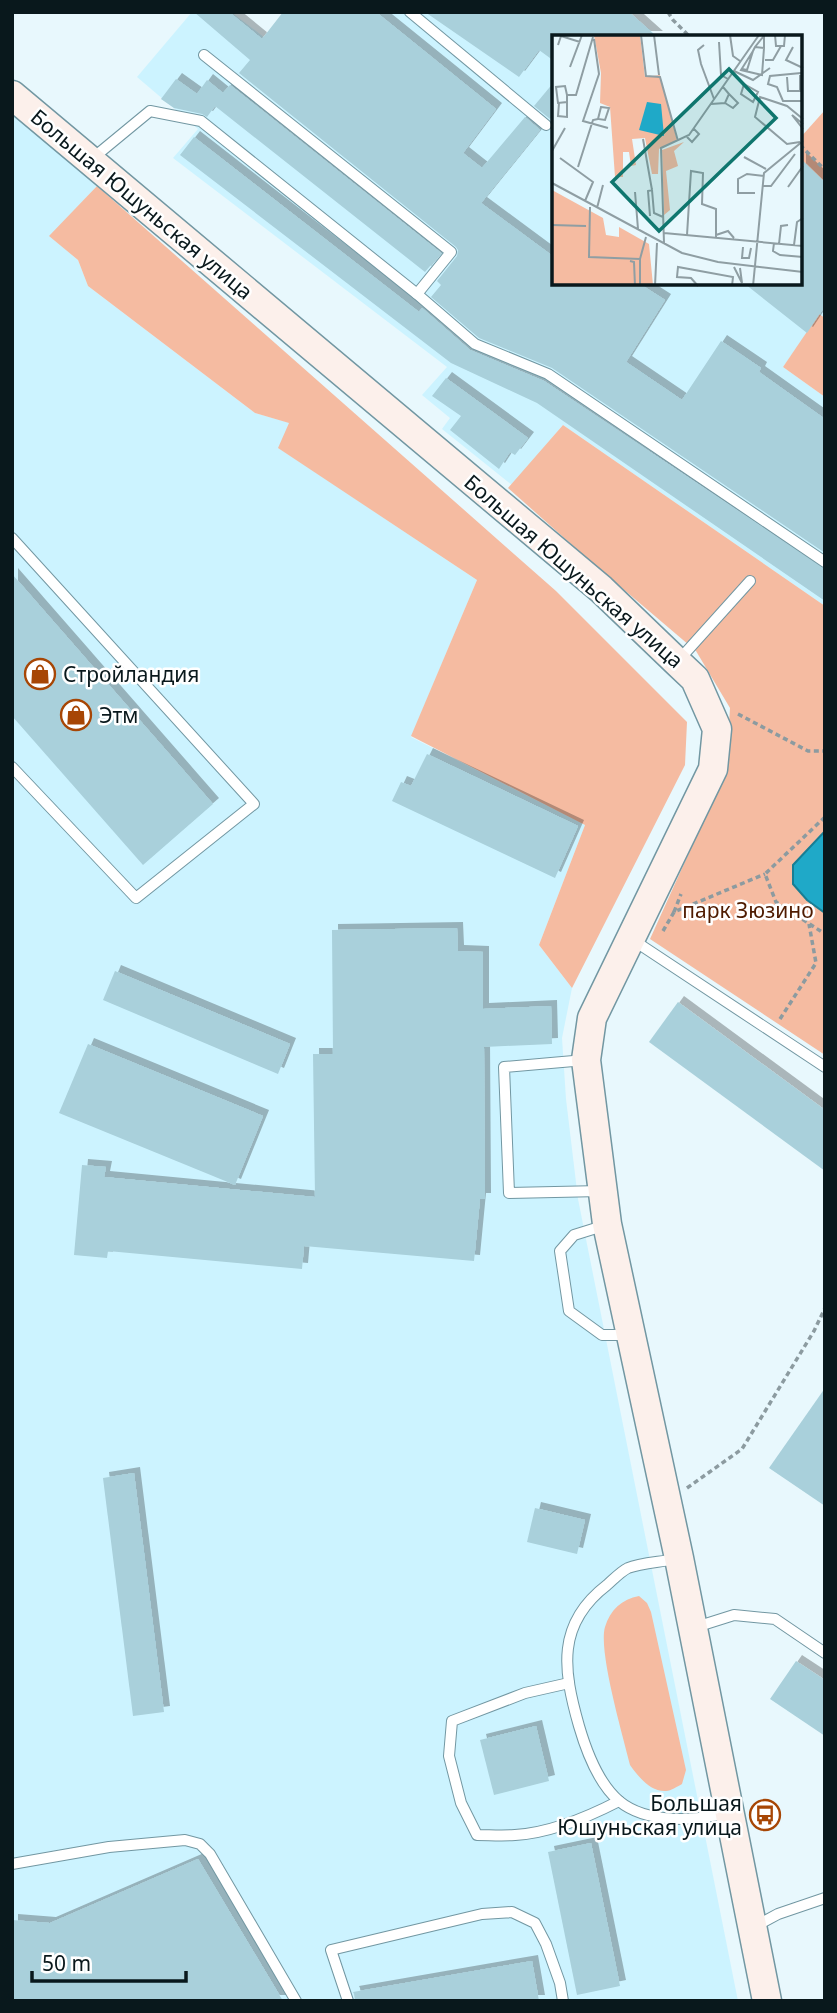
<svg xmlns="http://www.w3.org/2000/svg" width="837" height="2013" font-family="'Noto Sans',sans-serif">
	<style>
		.built { fill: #ccf3ff }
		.green { fill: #f5bba1 }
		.water { fill: #1fa9c8; stroke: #187e94; stroke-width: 2 }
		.building { fill: #a9d0db; filter: url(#shadow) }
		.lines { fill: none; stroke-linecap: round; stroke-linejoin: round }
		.lane-casing { stroke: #7297a2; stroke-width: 12 }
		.secondary-casing { stroke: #7297a2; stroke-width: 31 }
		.path { stroke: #8c9ba0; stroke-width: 3.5; stroke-dasharray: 5 3.5; stroke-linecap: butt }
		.lane { stroke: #fff; stroke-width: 10 }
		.secondary { stroke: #fcf0eb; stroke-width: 28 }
		.labels { text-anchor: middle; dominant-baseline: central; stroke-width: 5; stroke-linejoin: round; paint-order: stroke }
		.street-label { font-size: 21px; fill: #09181c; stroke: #fff }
		.poi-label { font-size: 21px; fill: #09181c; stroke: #fff; text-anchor: start }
		.park-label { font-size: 21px; fill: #4f1b00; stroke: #fff }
		.inset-road { fill: none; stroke: #8f9ea3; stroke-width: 2 }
		.view { fill: #0f766e; fill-opacity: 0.15; stroke: #0f766e; stroke-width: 3.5 }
		.inset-edge { fill: none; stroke: #09181c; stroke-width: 3.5 }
	</style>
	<defs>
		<filter id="shadow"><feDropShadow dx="6" dy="-6" stdDeviation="0" flood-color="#0004"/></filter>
	</defs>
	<rect width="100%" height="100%" fill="#e8f8fd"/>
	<g class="built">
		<path d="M 192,12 L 231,12 L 265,38 L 284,12 L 629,12 L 658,37 L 554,37 L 554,284 L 800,284 L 825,184 L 825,318 L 820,315 L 783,367 L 825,397 L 825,606 L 563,425 L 512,485 L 442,429 L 450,418 L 422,395 L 447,367 L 173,158 L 198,129 L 137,77 Z"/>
		<path d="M 12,109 L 97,186 L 50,236 L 78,260 L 88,286 L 255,413 L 290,423 L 279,448 L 477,580 L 411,737 L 585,825 L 539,945 L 572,988 L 562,1038 L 566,1099 L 578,1199 L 738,2001 L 12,2001 Z"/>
	</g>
	<g class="green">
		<path d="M 825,110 L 825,184 L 800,161 L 800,138 Z"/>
		<path d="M 97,186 L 556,591 L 687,722 L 685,765 L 572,988 L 539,945 L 585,825 L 411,736 L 477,580 L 278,448 L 289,423 L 255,413 L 88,286 L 78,260 L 49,236 Z"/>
		<path d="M 819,314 L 825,318 L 825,397 L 783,367 Z"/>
		<path d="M 563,425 L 825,606 L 825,1055 L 650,939 L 726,771 L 730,708 L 696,651 L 589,560 L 508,488 Z"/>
		<path d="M 639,1596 L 647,1603 L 651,1612 L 686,1770 L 682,1784 C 678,1786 671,1791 666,1791 C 650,1792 638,1776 630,1765 C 623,1736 598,1651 605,1627 C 610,1610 622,1599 639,1596 Z"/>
	</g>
	<path class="water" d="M 825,831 L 825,913 L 807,900 L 793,884 L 793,865 Z"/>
	<g class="building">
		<path d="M 194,12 L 229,12 L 262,39 L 283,12 L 376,12 L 496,109 L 463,153 L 482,168 L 525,117 L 540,130 L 481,203 L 554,257 L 554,284 L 640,284 L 665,300 L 626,362 L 682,400 L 721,341 L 761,368 L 759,372 L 825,419 L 825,553 L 552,368 L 479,338 L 431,297 L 441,285 L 437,281 L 457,256 L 458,250 L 456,247 L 239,73 L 250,60 Z"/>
		<path d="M 425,12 L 629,12 L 657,37 L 554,37 L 554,61 L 539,50 L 519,77 Z"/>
		<path d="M 176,79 L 197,94 L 207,80 L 223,93 L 230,85 L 441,253 L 425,272 L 215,106 L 207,117 L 202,114 L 174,108 L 161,99 Z"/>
		<path d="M 554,82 L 554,114 L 550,119 L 534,106 Z"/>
		<path d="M 194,137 L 419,312 L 422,308 L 470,350 L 544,381 L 825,569 L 825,601 L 537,403 L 451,363 L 180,155 Z"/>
		<path d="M 800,158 L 825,182 L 825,306 L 807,333 L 745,284 L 800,284 Z"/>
		<path d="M 446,378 L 528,438 L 515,455 L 510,452 L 499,469 L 450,430 L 461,416 L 432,396 Z"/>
		<path d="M 12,574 L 213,804 L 143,865 L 12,716 Z"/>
		<path d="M 427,754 L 578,826 L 555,878 L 392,801 L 401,782 L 411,786 Z"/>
		<path d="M 457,928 L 458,951 L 483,952 L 483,1009 L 551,1006 L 552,1044 L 484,1047 L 485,1199 L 480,1199 L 474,1261 L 304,1246 L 302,1269 L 108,1251 L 107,1258 L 74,1255 L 82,1165 L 106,1167 L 104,1177 L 315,1197 L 313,1054 L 333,1054 L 332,930 Z"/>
		<path d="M 115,971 L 290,1044 L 278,1074 L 103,1000 Z"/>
		<path d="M 678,1002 L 825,1110 L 825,1171 L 649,1042 Z"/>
		<path d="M 88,1044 L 263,1116 L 235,1185 L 59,1113 Z"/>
		<path d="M 825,1388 L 825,1506 L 769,1468 Z"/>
		<path d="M 134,1473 L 164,1712 L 133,1716 L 103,1478 Z"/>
		<path d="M 535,1508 L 585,1520 L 577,1554 L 527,1542 Z"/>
		<path d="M 796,1661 L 825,1680 L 825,1736 L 770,1699 Z"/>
		<path d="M 536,1726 L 549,1781 L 494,1795 L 480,1740 Z"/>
		<path d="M 591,1843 L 620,1986 L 577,1995 L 548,1852 Z"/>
		<path d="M 198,1859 L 283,2001 L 12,2001 L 12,1920 L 50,1923 Z"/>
		<path d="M 532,1961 L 539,2001 L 355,2001 L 354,1994 L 353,1992 Z"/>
	</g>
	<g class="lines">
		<g class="lane-casing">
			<g id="lane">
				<path d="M 410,12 L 546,125"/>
				<path d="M 93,158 L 150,111 L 201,121 L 417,294 L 451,252 L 204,55"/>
				<path d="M 417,294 L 475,344 L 548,374 L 825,562"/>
				<path d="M 12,538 L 254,804 L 136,898 L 12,767"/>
				<path d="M 678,661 L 750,581"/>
				<path d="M 633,940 L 825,1067"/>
				<path d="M 585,1060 L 504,1067 L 509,1193 L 601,1191"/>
				<path d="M 606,1225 L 574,1235 L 560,1251 L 569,1311 L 602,1335 L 627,1335"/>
				<path d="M 675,1559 C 661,1562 640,1563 628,1568 C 620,1572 613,1580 607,1585 C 556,1624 563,1670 579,1726 C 586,1750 599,1784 619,1801 C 647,1824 695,1821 727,1813"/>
				<path d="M 696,1627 L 734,1615 L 775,1619 L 825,1653"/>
				<path d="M 569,1683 L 525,1693 L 452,1721 L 449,1756 L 461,1803 L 477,1835 C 489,1835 502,1836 515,1835 C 551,1833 588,1817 619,1801"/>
				<path d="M 12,1864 L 109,1847 L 185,1840 L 200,1844 L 210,1854 L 296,2001"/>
				<path d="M 754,1927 L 778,1914 L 825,1898"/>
				<path d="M 348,2001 L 331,1950 L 482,1914 L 512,1912 L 535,1923 L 546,1944 L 560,1983 L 563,2001"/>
			</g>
		</g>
		<g class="secondary-casing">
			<path id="secondary" d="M 12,95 L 601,589 L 677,662 L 695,679 L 717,729 L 713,769 L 592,1018 L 586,1060 L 607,1224 L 679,1558 L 767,2001"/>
		</g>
		<g class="path">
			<path d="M 668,12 L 673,20 L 690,37"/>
			<path d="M 800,145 L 825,170"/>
			<path d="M 738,714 L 808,751 L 825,751"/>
			<path d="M 825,817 L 765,874 L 776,902 L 825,934"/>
			<path d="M 674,912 L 681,894"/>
			<path d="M 663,931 L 674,912 L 765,874"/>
			<path d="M 780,1019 L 816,963 L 809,924"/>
			<path d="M 687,1488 L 742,1449 L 814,1331 L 825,1308"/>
		</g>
		<use href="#lane" class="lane"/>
		<use href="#secondary" class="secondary"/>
	</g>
	<defs>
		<g id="shop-ring" transform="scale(1.575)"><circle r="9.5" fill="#fff" stroke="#a74605" stroke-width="1.5"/><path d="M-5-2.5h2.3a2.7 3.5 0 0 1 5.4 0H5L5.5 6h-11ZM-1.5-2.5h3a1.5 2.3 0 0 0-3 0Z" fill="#a74605"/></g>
		<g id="bus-ring" transform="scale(1.575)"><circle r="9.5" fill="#fff" stroke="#a74605" stroke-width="1.5"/><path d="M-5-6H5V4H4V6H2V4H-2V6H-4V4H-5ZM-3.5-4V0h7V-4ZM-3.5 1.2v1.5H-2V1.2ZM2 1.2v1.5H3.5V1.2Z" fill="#a74605"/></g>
	</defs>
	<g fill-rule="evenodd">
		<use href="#shop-ring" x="40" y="674"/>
		<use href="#shop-ring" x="76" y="715"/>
		<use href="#bus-ring" x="765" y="1815"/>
	</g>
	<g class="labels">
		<g class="street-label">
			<text transform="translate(142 204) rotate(40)">Большая Юшуньская улица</text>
			<text transform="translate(574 571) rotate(41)">Большая Юшуньская улица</text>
		</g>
		<g class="poi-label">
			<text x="63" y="674">Стройландия</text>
			<text x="99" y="715">Этм</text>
			<text x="742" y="1803" text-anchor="end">Большая<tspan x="742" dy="24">Юшуньская улица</tspan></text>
		</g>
		<g class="park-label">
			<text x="748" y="910">парк Зюзино</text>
		</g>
	</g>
	<g transform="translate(552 35)">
		<rect width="250" height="250" fill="#e8f8fd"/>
		<path d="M 42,0 L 88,0 L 93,42 L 108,40 L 125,105 L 107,114 L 106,139 L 100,139 L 93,103 L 80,104 L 84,130 L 79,131 L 77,117 L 71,117 L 71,142 L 63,142 L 58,72 L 48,68 L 49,38 ZM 132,107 L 122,116 L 126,131 L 114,136 L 118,175 L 112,180 L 110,115 ZM 0,155 L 51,183 L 54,200 L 67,202 L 67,192 L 97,209 L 101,250 L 0,250 Z" fill="#f5bba1"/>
		<path d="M 95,67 L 109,69 L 112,101 L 87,95 Z" fill="#1fa9c8"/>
		<path class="inset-road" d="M 89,0 L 94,41 L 108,42 L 126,106M 102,0 L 107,40M 178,0 L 181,21 L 188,26M 223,0 L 224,11 L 232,11 L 233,0M 42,4 L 47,39 L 31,86 L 56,93M 167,7 L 169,40 L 176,44M 6,10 L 9,1 L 28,7M 152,10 L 146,15 L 149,29 L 162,64M 241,12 L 234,25 L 251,33M 201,16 L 189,35 L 210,40 L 212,13M 213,25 L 221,25 L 229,11M 18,32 L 30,0M 190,34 L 195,35 L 201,16 L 203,12 L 211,2 L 212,2 L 212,13 L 203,12M 182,36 L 201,45 L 218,33M 181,38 L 192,49 L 189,59 L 201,67 L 206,57 L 192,49M 249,38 L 218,41 L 216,49 L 225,52 L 231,66 L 250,66M 235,42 L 236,56 L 248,56 L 248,40M 15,60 L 13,51 L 4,52 L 6,68 L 15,67 L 15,60 L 24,60 L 41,2M 7,68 L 6,81 L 15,82 L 15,67M 173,68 L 181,73 L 186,68 L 177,59M 159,69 L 173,68 L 177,59 L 171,52M 49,72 L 57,73 L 53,85 L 46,84 ZM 251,89 L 240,80 L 251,94M 135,102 L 140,107 L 147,99 L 142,94M 91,104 L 100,155M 248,107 L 235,109 L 203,82 L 208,62 L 235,71 L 251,84M 0,116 L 13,93M 192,122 L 214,134M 8,123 L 41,147 L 33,166M 26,132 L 41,85 L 46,84M 0,148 L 130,218 L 166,227 L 251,237M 211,151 L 219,151 L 243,119M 236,152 L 251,131M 83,157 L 86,194M 203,158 L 186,158 L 186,144 L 195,139 L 212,141M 38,172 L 37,222 L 88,224 L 94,202M 45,173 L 51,150M 98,181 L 96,156 L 100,155 L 102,178 L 111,182M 0,190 L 34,191M 112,198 L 251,211M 135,200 L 139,136 L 151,138 L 150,169 L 164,174 L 164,202M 164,200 L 176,196 L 182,203M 112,208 L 109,113 L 137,100 L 207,0M 222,208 L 221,216 L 228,220 L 251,222M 227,209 L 229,191 L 236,190M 242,210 L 245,187 L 251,183M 191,212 L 190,223 L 197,223 L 199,213M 88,224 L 88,251M 78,226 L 82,227 L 83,251M 182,232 L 190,248 L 188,233M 103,251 L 105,208M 146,251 L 139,243 L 125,242 L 126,232 L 181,242 L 180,251M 201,251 L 212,138 L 251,106"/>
		<path class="view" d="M 177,34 L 224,83 L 107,196 L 60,147 Z"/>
		<rect width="250" height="250" class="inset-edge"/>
	</g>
	<rect width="837" height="2013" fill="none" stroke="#09181c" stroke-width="28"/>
	<path d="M32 1971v10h154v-10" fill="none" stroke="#09181c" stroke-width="3.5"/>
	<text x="42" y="1971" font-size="21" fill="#09181c" stroke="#ffffff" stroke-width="5" paint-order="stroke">50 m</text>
</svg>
